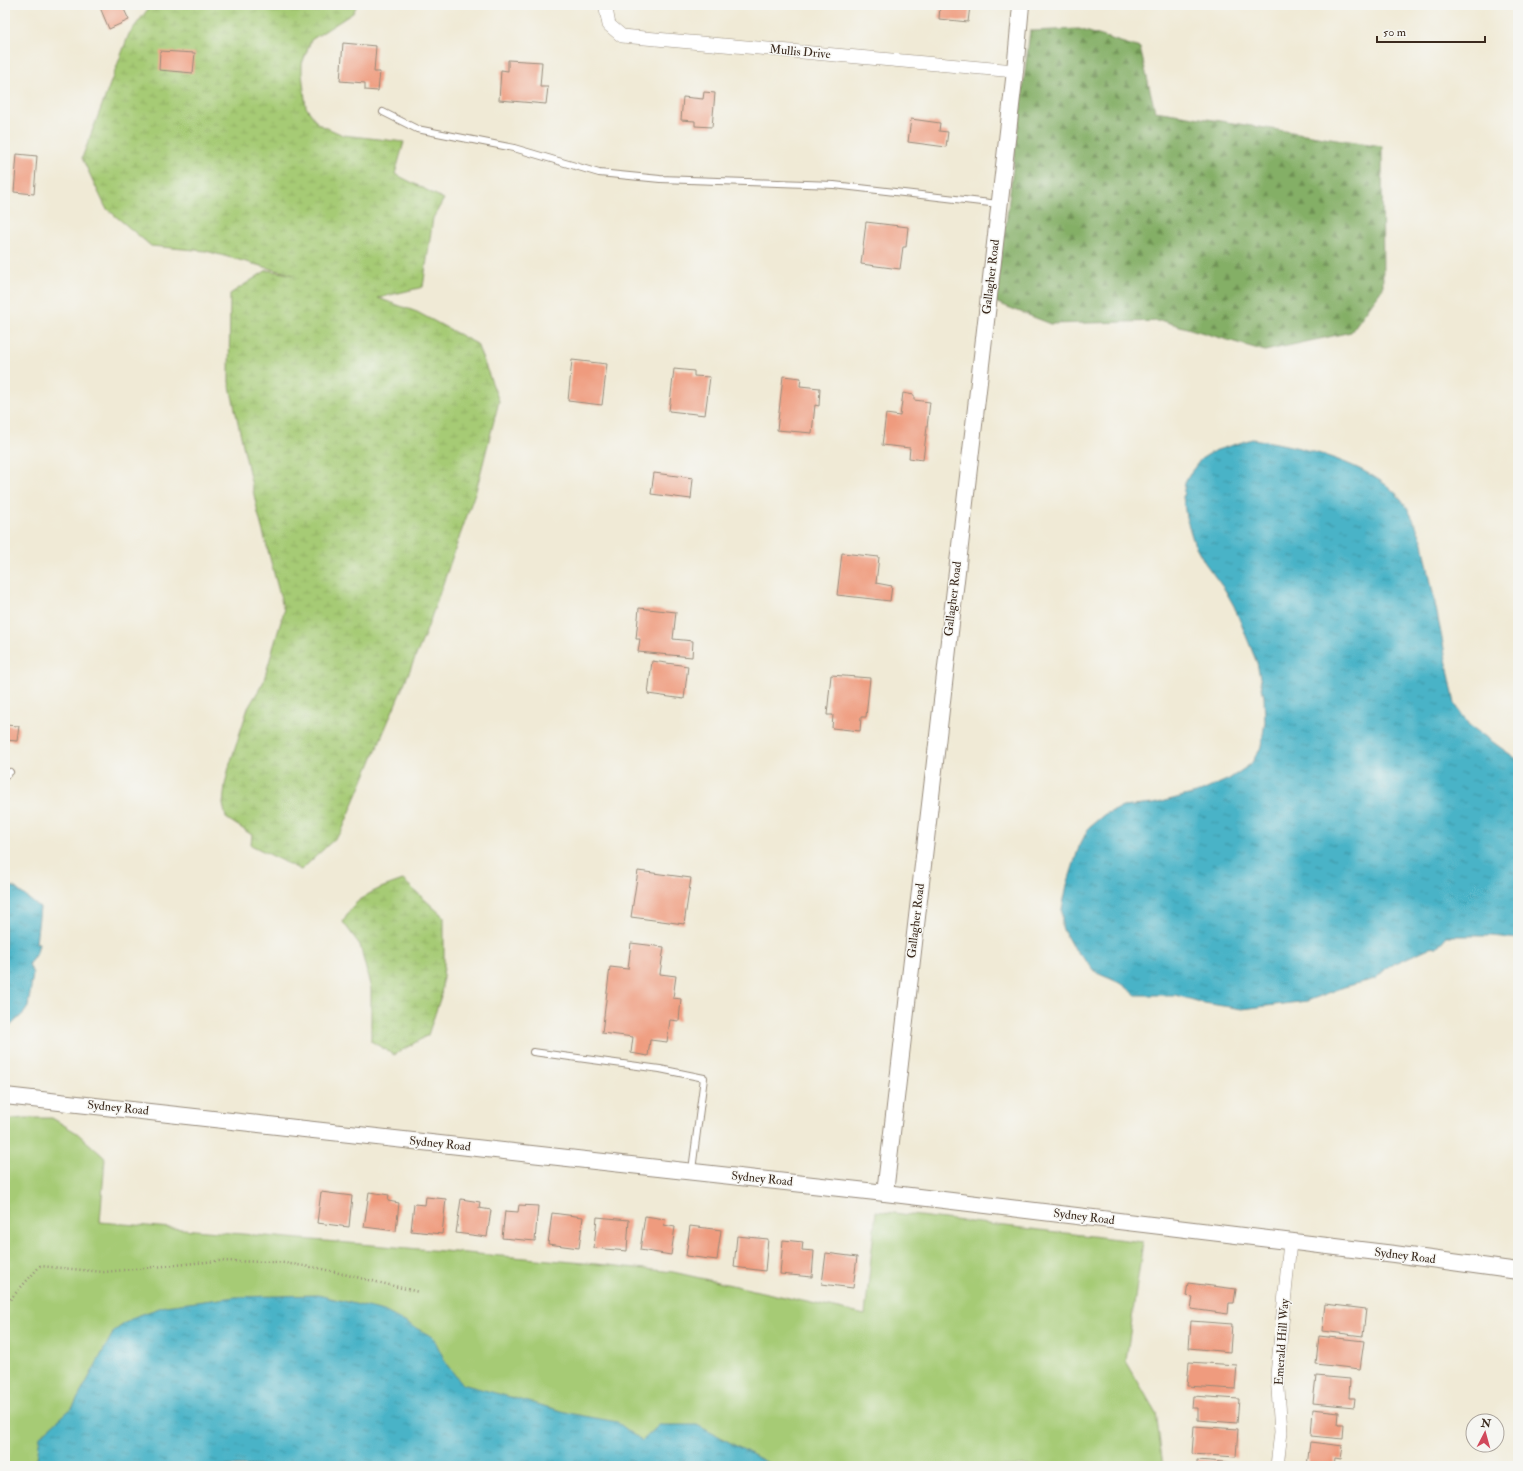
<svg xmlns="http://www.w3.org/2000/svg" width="1523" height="1471" font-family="'IM FELL Double Pica',serif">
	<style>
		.green { fill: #a6cb75; stroke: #707a4a }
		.forest { fill: url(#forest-firs); stroke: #606c42 }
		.wetland { fill: url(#wetland-marsh); stroke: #707a4a }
		.water { fill: url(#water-ripples); stroke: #426e72 }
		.building { fill: #ef9b7e }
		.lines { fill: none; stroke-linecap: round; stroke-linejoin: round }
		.service-casing { stroke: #968a7a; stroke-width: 8 }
		.minor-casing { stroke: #968a7a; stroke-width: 14 }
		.tertiary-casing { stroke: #968a7a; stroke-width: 18 }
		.path { stroke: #968a7a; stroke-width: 2.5; stroke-dasharray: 1 3; stroke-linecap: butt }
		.service { stroke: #fff; stroke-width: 6 }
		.minor { stroke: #fff; stroke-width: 13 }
		.tertiary { stroke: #fff; stroke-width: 16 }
		.labels { text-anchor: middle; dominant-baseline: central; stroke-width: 3; stroke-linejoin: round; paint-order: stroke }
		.street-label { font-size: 12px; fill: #3b2a1e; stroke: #f6f6f2 }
	</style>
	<defs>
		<pattern id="forest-firs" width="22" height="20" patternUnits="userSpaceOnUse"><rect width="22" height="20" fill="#84af66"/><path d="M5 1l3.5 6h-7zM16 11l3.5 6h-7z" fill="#6d8f53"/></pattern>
		<pattern id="wetland-marsh" width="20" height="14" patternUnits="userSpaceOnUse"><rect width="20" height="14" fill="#a6cb75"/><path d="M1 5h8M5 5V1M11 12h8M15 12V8" fill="none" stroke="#90ae65"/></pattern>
		<pattern id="water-ripples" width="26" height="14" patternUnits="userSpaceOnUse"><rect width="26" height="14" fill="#49b3c7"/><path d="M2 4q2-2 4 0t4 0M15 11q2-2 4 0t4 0" fill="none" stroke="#3e92a1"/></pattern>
	</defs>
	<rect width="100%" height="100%" fill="#f6f6f2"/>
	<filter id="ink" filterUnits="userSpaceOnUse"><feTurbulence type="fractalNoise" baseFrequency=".025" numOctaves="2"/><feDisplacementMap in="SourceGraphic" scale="8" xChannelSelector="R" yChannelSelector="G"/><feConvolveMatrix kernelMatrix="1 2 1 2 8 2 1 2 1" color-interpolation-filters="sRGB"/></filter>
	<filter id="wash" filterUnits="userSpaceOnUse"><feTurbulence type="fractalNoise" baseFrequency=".012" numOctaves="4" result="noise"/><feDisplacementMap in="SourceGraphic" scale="16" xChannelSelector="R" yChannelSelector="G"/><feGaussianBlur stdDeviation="0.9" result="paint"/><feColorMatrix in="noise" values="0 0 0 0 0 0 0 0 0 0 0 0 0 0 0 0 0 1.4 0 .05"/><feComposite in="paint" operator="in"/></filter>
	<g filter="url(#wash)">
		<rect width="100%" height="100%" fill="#f0ead6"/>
		<path class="green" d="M 23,1118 L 52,1118 L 77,1133 L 105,1158 L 100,1222 L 608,1265 L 673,1272 L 865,1315 L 876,1211 L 1143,1242 L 1126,1361 L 1156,1413 L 1163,1466 L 5,1466 L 5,1120 Z"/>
		<path class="forest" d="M 1079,29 L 1140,48 L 1155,111 L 1382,146 L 1383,288 L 1351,332 L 1265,351 L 1163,321 L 1051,324 L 995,302 L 1004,227 L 1006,224 L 1030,31 Z"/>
		<g class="wetland">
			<path d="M 151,5 L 357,5 L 353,13 L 311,40 L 302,64 L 302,74 L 306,107 L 318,124 L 343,135 L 404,142 L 395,174 L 444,199 L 433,218 L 423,287 L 378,298 L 417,312 L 477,344 L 499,401 L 477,487 L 426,632 L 341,833 L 301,870 L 251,845 L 252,835 L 226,818 L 223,804 L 225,785 L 229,767 L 248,708 L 263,683 L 284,611 L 258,513 L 229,382 L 230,294 L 267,270 L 294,275 L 206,251 L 151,246 L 106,208 L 82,158 L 129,34 Z"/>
			<path d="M 403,880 L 444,917 L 444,967 L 441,996 L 428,1035 L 394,1055 L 371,1041 L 371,989 L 360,945 L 343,922 C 347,916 350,908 355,904 C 369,891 386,886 403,880 Z"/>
		</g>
		<g class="water">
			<path d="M 1252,439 C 1297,445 1371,463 1401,499 C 1411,512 1417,528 1423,543 L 1455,704 L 1469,725 L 1518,760 L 1518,939 L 1492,936 L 1447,936 L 1437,947 L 1429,948 L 1389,966 L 1375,979 L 1344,987 L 1307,1001 L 1242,1009 L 1204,1003 L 1175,995 L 1136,995 L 1122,984 L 1097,973 L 1072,946 L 1062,928 L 1062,909 L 1067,885 L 1079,847 L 1089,827 L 1105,814 L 1123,807 L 1153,804 L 1200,792 L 1229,779 L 1251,764 L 1261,747 L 1265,722 L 1264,697 L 1257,663 L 1234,606 L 1225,590 L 1205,563 L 1194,543 L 1186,517 L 1183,497 L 1185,483 L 1191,472 L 1201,459 L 1214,451 Z"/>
			<path d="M 5,886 L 14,887 L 40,908 L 36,943 L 39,943 L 37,952 L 29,964 L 33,974 L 28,1007 L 24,1013 L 8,1028 L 5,1026 Z"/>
			<path d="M 318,1295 L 384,1311 L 433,1337 L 447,1365 L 462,1384 L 573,1414 L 617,1422 L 642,1441 L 659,1425 L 697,1425 L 774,1466 L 36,1466 L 40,1436 L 73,1407 L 114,1331 L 134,1317 L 165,1306 L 235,1297 Z"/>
		</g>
		<g id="blocks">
			<g class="building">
				<path d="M 99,5 L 122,5 L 129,20 L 109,29 Z"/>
				<path d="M 940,5 L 970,6 L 968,22 L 939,19 Z"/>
				<path d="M 343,43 L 376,46 L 374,72 L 380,72 L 378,91 L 365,90 L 365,83 L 340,81 Z"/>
				<path d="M 160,51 L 195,53 L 193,73 L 159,70 Z"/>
				<path d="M 508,60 L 542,62 L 540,87 L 548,87 L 546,104 L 499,100 L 501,70 L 508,71 Z"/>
				<path d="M 704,92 L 715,93 L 712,127 L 695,126 L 695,121 L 681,120 L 683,97 L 703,99 Z"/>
				<path d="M 911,119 L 940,123 L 939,131 L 948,132 L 946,147 L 908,142 Z"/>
				<path d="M 17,154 L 37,156 L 34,194 L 14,192 Z"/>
				<path d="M 866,222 L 908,227 L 906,247 L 903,247 L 900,269 L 861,264 Z"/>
				<path d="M 572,360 L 607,364 L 602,405 L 568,401 Z"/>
				<path d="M 674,369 L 694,371 L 694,376 L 710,377 L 705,415 L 669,411 Z"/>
				<path d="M 783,376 L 801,378 L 800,386 L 820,388 L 819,406 L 815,405 L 812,433 L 777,430 Z"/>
				<path d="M 903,393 L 914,395 L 914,400 L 930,402 L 923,460 L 909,458 L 910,448 L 882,445 L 886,414 L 900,416 Z"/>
				<path d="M 654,473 L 693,478 L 691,499 L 651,494 Z"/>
				<path d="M 842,553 L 879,557 L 876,583 L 892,586 L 890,601 L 837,595 Z"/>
				<path d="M 639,608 L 676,612 L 673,639 L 693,641 L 692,657 L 638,652 L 640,639 L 636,639 Z"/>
				<path d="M 652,661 L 688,666 L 684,699 L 648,694 Z"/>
				<path d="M 831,675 L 870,678 L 866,717 L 861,717 L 860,731 L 832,728 L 833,715 L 827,715 Z"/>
				<path d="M 5,725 L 19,726 L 17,741 L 5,740 Z"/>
				<path d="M 638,871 L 691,878 L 684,924 L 631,917 Z"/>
				<path d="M 631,943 L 664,947 L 660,974 L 676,976 L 673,998 L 681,999 L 679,1021 L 670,1020 L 667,1042 L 650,1040 L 648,1056 L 631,1053 L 633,1037 L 602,1033 L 610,967 L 628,969 Z"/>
				<path d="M 321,1192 L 352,1196 L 349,1227 L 317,1223 Z"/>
				<path d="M 369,1192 L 389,1195 L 388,1201 L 399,1203 L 396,1231 L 364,1227 Z"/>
				<path d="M 426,1197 L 446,1199 L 442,1234 L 411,1231 L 414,1204 L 425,1205 Z"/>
				<path d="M 461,1199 L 480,1202 L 479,1208 L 491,1210 L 487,1237 L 456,1233 Z"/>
				<path d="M 519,1205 L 538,1206 L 535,1241 L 502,1238 L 505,1211 L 518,1212 Z"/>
				<path d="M 552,1213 L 583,1217 L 579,1248 L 548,1244 Z"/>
				<path d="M 645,1216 L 665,1219 L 664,1225 L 675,1227 L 671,1255 L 640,1250 Z"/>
				<path d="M 597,1217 L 629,1220 L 627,1251 L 594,1248 Z"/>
				<path d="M 690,1226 L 721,1230 L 717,1260 L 686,1256 Z"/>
				<path d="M 737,1236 L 768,1239 L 765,1271 L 734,1267 Z"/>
				<path d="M 783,1240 L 803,1242 L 802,1250 L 814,1251 L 812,1277 L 780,1274 Z"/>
				<path d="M 826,1253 L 857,1257 L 853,1288 L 822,1284 Z"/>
				<path d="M 1188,1283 L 1236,1289 L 1234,1303 L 1229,1303 L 1228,1314 L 1191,1309 L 1193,1297 L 1186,1296 Z"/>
				<path d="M 1325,1304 L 1366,1309 L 1363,1336 L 1322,1331 Z"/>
				<path d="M 1191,1321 L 1232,1324 L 1230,1352 L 1189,1348 Z"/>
				<path d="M 1319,1336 L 1364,1341 L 1360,1369 L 1316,1364 Z"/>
				<path d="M 1189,1362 L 1237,1365 L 1235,1389 L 1187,1386 Z"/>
				<path d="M 1316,1376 L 1350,1379 L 1349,1398 L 1355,1398 L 1354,1407 L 1313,1403 Z"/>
				<path d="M 1193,1396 L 1239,1399 L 1237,1423 L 1198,1420 L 1198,1408 L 1192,1408 Z"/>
				<path d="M 1313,1409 L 1339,1412 L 1338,1425 L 1344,1425 L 1343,1439 L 1311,1436 Z"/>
				<path d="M 1194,1426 L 1238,1429 L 1236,1457 L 1192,1454 Z"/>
				<path d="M 1310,1442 L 1343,1446 L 1341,1459 L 1335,1458 L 1334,1466 L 1307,1466 Z"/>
				<path d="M 1197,1460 L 1238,1463 L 1238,1466 L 1197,1466 Z"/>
			</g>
		</g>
	</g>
	<g filter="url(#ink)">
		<use href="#blocks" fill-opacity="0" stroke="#968a7a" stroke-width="1"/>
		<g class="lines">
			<g class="service-casing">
				<g id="service">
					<path d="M 383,112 L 417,129 L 514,148 L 599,173 L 660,179 L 834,185 L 999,204"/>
					<path d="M 5,776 L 10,772"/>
					<path d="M 533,1052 L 660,1069 L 704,1078 L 692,1170"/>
				</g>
			</g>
			<g class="minor-casing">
				<g id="minor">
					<path d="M 608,5 L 606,9 L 609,25 L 622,36 L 1015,71"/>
					<path d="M 1277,1466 L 1281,1432 L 1277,1375 L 1290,1242"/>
				</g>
			</g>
			<g class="tertiary-casing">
				<g id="tertiary">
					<path d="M 5,1096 L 885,1193 L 1394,1254 L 1518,1271"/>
					<path d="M 885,1193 L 1015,71 L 1021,5"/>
				</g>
			</g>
			<path class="path" d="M 5,1305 L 40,1266 L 104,1272 L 216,1261 L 277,1262 L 318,1268 L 419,1292"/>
			<use href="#service" class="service"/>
			<use href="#minor" class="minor"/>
			<use href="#tertiary" class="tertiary"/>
		</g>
	</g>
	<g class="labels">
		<g class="street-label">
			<text transform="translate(800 52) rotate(5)">Mullis Drive</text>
			<text transform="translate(991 277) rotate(-83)">Gallagher Road</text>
			<text transform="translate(953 599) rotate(-83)">Gallagher Road</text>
			<text transform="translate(916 921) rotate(-83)">Gallagher Road</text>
			<text transform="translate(118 1108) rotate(6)">Sydney Road</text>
			<text transform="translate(440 1144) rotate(6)">Sydney Road</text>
			<text transform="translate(762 1179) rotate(6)">Sydney Road</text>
			<text transform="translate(1084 1217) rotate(7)">Sydney Road</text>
			<text transform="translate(1405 1256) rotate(7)">Sydney Road</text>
			<text transform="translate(1282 1342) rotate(-86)">Emerald Hill Way</text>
		</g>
	</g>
	<rect width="1523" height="1471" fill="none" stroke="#f6f6f2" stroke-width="20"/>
	<g transform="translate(1485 1433) rotate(6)"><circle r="19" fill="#f6f6f2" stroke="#aba49d"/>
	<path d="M0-3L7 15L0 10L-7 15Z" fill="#d1495b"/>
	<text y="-6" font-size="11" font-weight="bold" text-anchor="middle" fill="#3b2a1e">N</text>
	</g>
	<path d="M1377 36v6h108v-6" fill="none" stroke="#3b2a1e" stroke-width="2"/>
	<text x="1383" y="36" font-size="12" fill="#3b2a1e" stroke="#f6f6f2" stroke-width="3" paint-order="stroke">50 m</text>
</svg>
